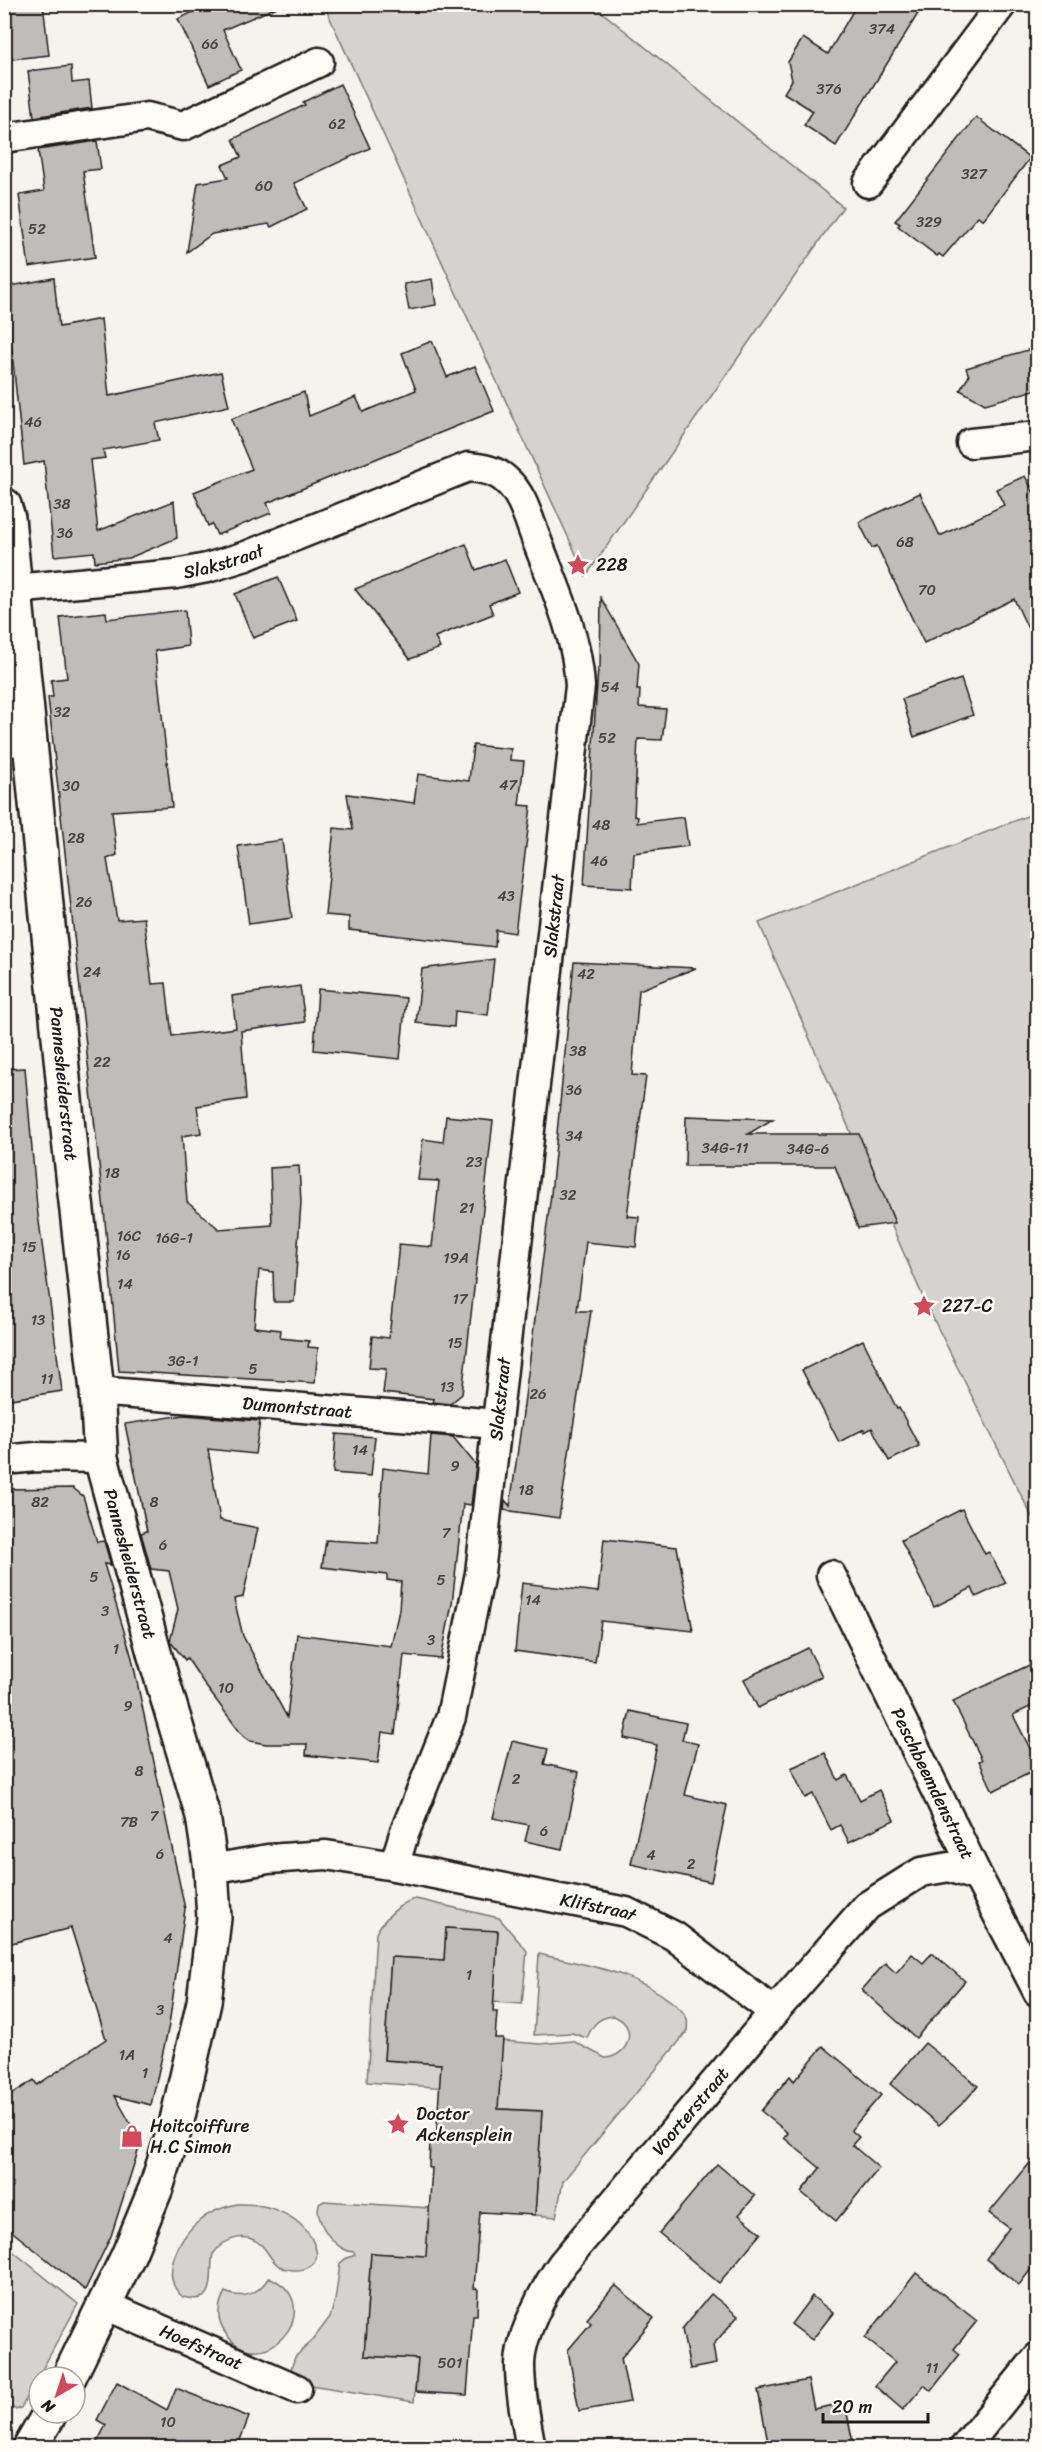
<svg xmlns="http://www.w3.org/2000/svg" width="1042" height="2452" font-family="Sriracha,sans-serif">
	<style>
		.green { fill: #d4d3cf; stroke: #787876; stroke-width: 1.5 }
		.building { fill: #bebdba; stroke: #1c1c1c; stroke-width: 1.5 }
		.lines { fill: none; stroke-linecap: round; stroke-linejoin: round }
		.street-casing { stroke: #1c1c1c; stroke-width: 33 }
		.secondary-casing { stroke: #1c1c1c; stroke-width: 38 }
		.street { stroke: #fdfcf7; stroke-width: 28 }
		.secondary { stroke: #fdfcf7; stroke-width: 33 }
		.labels { text-anchor: middle; dominant-baseline: central; stroke-width: 5; stroke-linejoin: round; paint-order: stroke }
		.number-label { font-size: 15px; fill: #444 }
		.street-label { font-size: 18px; fill: #1c1c1c; stroke: #fdfcf7 }
		.poi-label { font-size: 18px; fill: #1c1c1c; stroke: #fdfcf7; text-anchor: start }
	</style>
	<rect width="100%" height="100%" fill="#f4f3ee"/>
	<filter id="ink" filterUnits="userSpaceOnUse"><feTurbulence type="fractalNoise" baseFrequency=".0167" numOctaves="2"/><feDisplacementMap in="SourceGraphic" scale="12" xChannelSelector="R" yChannelSelector="G"/><feConvolveMatrix kernelMatrix="1 2 1 2 8 2 1 2 1" color-interpolation-filters="sRGB"/></filter>
	<g filter="url(#ink)">
		<g class="green">
			<path d="M 324,5 L 593,5 L 843,207 L 586,576 Z"/>
			<path d="M 1037,812 L 1037,1527 L 926,1304 L 759,923 Z"/>
			<path d="M 416,1899 L 499,1918 L 527,1951 L 522,2004 L 493,2002 L 498,1932 L 447,1928 L 444,1960 L 391,1957 L 384,2060 L 439,2064 L 442,2036 L 447,2088 L 367,2082 L 376,1933 C 383,1920 401,1901 416,1899 Z"/>
			<path d="M 539,1954 C 585,1965 633,1971 672,2002 C 677,2006 685,2012 687,2019 C 688,2023 687,2028 687,2032 L 563,2181 L 556,2217 L 535,2215 L 542,2111 L 489,2108 L 503,2041 L 540,2044 L 573,2041 L 605,2058 C 630,2057 639,2024 613,2016 C 599,2017 592,2025 587,2038 L 572,2033 L 534,2035 Z"/>
			<path d="M 324,2201 L 430,2208 L 427,2256 L 371,2253 L 364,2356 L 418,2359 L 414,2402 L 305,2384 L 293,2374 L 291,2369 L 295,2357 L 312,2341 L 330,2317 L 335,2301 L 340,2264 L 345,2259 L 355,2255 L 354,2252 C 335,2251 314,2222 319,2204 Z"/>
			<path d="M 237,2204 C 268,2203 307,2216 316,2250 C 321,2271 292,2274 279,2266 C 272,2261 269,2254 264,2248 C 249,2230 225,2237 213,2254 C 208,2273 221,2307 183,2297 C 158,2277 179,2237 199,2221 C 210,2211 223,2207 237,2204 Z"/>
			<path d="M 5,2245 L 78,2304 L 21,2408 L 16,2410 L 5,2403 Z"/>
			<path d="M 269,2277 C 333,2306 260,2387 224,2331 C 216,2319 218,2304 225,2292 C 243,2300 259,2294 269,2277 Z"/>
		</g>
		<g class="building">
			<path d="M 4,4 L 43,4 L 49,55 L 4,60 Z"/>
			<path d="M 210,4 L 282,5 L 223,30 L 241,70 L 209,85 L 178,19 Z"/>
			<path d="M 857,4 L 924,4 L 836,146 L 804,125 L 813,111 L 784,93 L 792,80 L 788,62 L 803,38 L 828,54 Z"/>
			<path d="M 71,66 L 72,83 L 89,81 L 92,108 L 34,117 L 28,71 Z"/>
			<path d="M 340,84 L 370,148 L 294,183 L 307,209 L 271,227 L 269,224 L 212,234 L 187,252 L 198,183 L 228,178 L 222,165 L 241,157 L 233,139 L 305,105 L 303,102 Z"/>
			<path d="M 976,117 L 1030,158 L 983,220 L 978,216 L 943,257 L 939,254 L 937,256 L 898,226 L 900,224 L 895,221 Z"/>
			<path d="M 97,141 L 101,169 L 83,171 L 95,257 L 29,267 L 19,195 L 44,191 L 38,150 Z"/>
			<path d="M 54,278 L 59,327 L 101,319 L 109,396 L 221,372 L 229,406 L 155,423 L 159,440 L 103,450 L 105,458 L 90,460 L 98,531 L 174,501 L 177,538 L 129,558 L 95,562 L 94,552 L 54,556 L 44,461 L 24,465 L 5,287 Z"/>
			<path d="M 432,279 L 436,305 L 409,310 L 404,284 Z"/>
			<path d="M 432,341 L 447,377 L 475,366 L 494,411 L 267,503 L 271,513 L 217,535 L 212,524 L 208,526 L 194,492 L 252,469 L 231,419 L 304,392 L 309,416 L 356,397 L 363,412 L 416,390 L 402,353 Z"/>
			<path d="M 1038,347 L 1038,389 L 985,404 L 960,390 L 969,376 L 966,368 Z"/>
			<path d="M 1025,476 L 1038,501 L 1038,650 L 1014,599 L 924,643 L 877,546 L 872,548 L 859,522 L 920,493 L 940,536 L 1004,505 L 996,489 Z"/>
			<path d="M 466,544 L 476,570 L 505,559 L 518,592 L 489,604 L 493,614 L 435,637 L 440,648 L 410,659 L 355,589 Z"/>
			<path d="M 278,577 L 297,621 L 253,638 L 235,594 Z"/>
			<path d="M 601,598 L 639,664 L 637,690 L 640,690 L 639,707 L 666,709 L 662,740 L 638,739 L 634,816 L 638,817 L 637,823 L 684,817 L 688,846 L 634,853 L 632,888 L 584,885 L 598,668 L 600,668 Z"/>
			<path d="M 185,610 L 188,646 L 155,651 L 172,807 L 112,811 L 117,855 L 107,859 L 117,920 L 144,918 L 152,984 L 166,983 L 172,1036 L 236,1028 L 232,996 L 300,986 L 305,1022 L 241,1031 L 246,1099 L 197,1106 L 201,1133 L 182,1136 L 187,1202 L 219,1229 L 272,1225 L 270,1168 L 299,1166 L 301,1202 L 294,1302 L 274,1302 L 273,1272 L 259,1270 L 254,1327 L 281,1330 L 280,1338 L 309,1341 L 308,1347 L 318,1348 L 315,1383 L 119,1371 L 104,1210 L 48,697 L 53,697 L 51,680 L 67,678 L 60,617 L 106,612 L 107,619 Z"/>
			<path d="M 961,679 L 973,715 L 914,737 L 902,699 Z"/>
			<path d="M 473,745 L 511,749 L 510,760 L 524,761 L 519,805 L 531,806 L 515,933 L 496,930 L 495,947 L 349,930 L 349,917 L 325,915 L 334,828 L 353,830 L 347,794 L 414,803 L 418,774 L 469,781 Z"/>
			<path d="M 282,840 L 292,918 L 249,924 L 238,846 Z"/>
			<path d="M 494,959 L 488,1015 L 455,1011 L 454,1027 L 416,1023 L 422,969 Z"/>
			<path d="M 574,962 L 696,968 L 639,990 L 632,1075 L 646,1076 L 627,1216 L 639,1217 L 636,1247 L 586,1242 L 577,1311 L 591,1311 L 559,1518 L 504,1510 L 505,1500 L 510,1506 L 522,1420 L 551,1194 Z"/>
			<path d="M 318,989 L 406,998 L 400,1059 L 314,1050 Z"/>
			<path d="M 25,1068 L 37,1207 L 62,1391 L 4,1400 L 4,1069 Z"/>
			<path d="M 446,1116 L 493,1121 L 462,1394 L 450,1404 L 433,1402 L 434,1399 L 383,1393 L 386,1369 L 369,1368 L 372,1336 L 389,1338 L 399,1244 L 432,1247 L 439,1181 L 418,1180 L 423,1139 L 443,1142 Z"/>
			<path d="M 686,1116 L 773,1119 L 748,1134 L 859,1134 L 895,1223 L 858,1228 L 835,1166 L 685,1166 Z"/>
			<path d="M 863,1340 L 897,1409 L 899,1408 L 919,1446 L 889,1461 L 872,1428 L 865,1432 L 864,1429 L 839,1442 L 802,1370 Z"/>
			<path d="M 184,1415 L 260,1421 L 255,1454 L 208,1449 L 220,1520 L 258,1528 L 243,1597 L 234,1599 L 243,1636 L 287,1717 L 297,1634 L 391,1646 L 399,1610 L 401,1582 L 387,1580 L 387,1575 L 322,1567 L 326,1540 L 378,1543 L 383,1468 L 428,1474 L 431,1435 L 453,1437 L 476,1465 L 471,1505 L 463,1504 L 452,1604 L 441,1659 L 404,1655 L 395,1734 L 382,1732 L 378,1763 L 306,1755 L 307,1744 L 266,1744 L 250,1741 L 243,1736 L 207,1688 L 187,1658 L 185,1660 L 170,1641 L 178,1609 L 169,1571 L 151,1569 L 141,1533 L 147,1531 L 125,1424 Z"/>
			<path d="M 336,1434 L 375,1437 L 371,1476 L 333,1473 Z"/>
			<path d="M 73,1488 L 83,1496 L 97,1542 L 104,1541 L 111,1565 L 104,1564 L 132,1658 L 185,1909 L 169,2025 L 151,2105 L 115,2096 L 141,2142 L 111,2236 L 85,2290 L 4,2225 L 4,2099 L 34,2080 L 37,2085 L 106,2039 L 71,1928 L 4,1945 L 4,1489 Z"/>
			<path d="M 962,1509 L 985,1554 L 989,1552 L 1006,1583 L 976,1597 L 972,1588 L 934,1607 L 901,1540 Z"/>
			<path d="M 604,1539 L 677,1547 L 693,1631 L 601,1621 L 595,1662 L 515,1651 L 522,1583 L 598,1592 Z"/>
			<path d="M 808,1648 L 822,1676 L 758,1708 L 744,1679 Z"/>
			<path d="M 1038,1661 L 1038,1703 L 1013,1715 L 1038,1764 L 1038,1769 L 993,1791 L 979,1761 L 982,1760 L 953,1701 Z"/>
			<path d="M 630,1711 L 686,1723 L 682,1740 L 698,1744 L 685,1795 L 727,1805 L 711,1882 L 631,1864 L 657,1745 L 624,1738 Z"/>
			<path d="M 512,1741 L 548,1749 L 544,1764 L 579,1772 L 562,1849 L 525,1841 L 529,1825 L 493,1818 Z"/>
			<path d="M 825,1753 L 838,1780 L 847,1775 L 860,1800 L 879,1790 L 894,1820 L 849,1842 L 840,1825 L 831,1830 L 813,1794 L 805,1798 L 791,1768 Z"/>
			<path d="M 446,1928 L 498,1931 L 493,2012 L 497,2012 L 495,2038 L 503,2038 L 498,2109 L 542,2111 L 535,2215 L 480,2212 L 474,2288 L 478,2289 L 477,2315 L 473,2315 L 467,2395 L 415,2392 L 418,2359 L 364,2356 L 371,2253 L 426,2256 L 432,2168 L 429,2168 L 430,2140 L 436,2141 L 441,2064 L 384,2060 L 391,1957 L 444,1960 Z"/>
			<path d="M 932,1953 L 965,1981 L 916,2038 L 862,1990 L 885,1963 L 896,1973 L 912,1954 L 923,1963 Z"/>
			<path d="M 925,2043 L 978,2086 L 964,2102 L 939,2125 L 890,2084 Z"/>
			<path d="M 823,2046 L 881,2095 L 851,2130 L 859,2137 L 852,2145 L 879,2168 L 836,2221 L 801,2192 L 820,2168 L 784,2138 L 788,2133 L 761,2111 L 790,2076 L 794,2081 Z"/>
			<path d="M 1038,2153 L 1038,2260 L 1019,2285 L 986,2259 L 1009,2228 L 989,2213 Z"/>
			<path d="M 717,2164 L 755,2196 L 739,2215 L 761,2233 L 719,2283 L 659,2233 Z"/>
			<path d="M 916,2273 L 977,2321 L 954,2349 L 960,2354 L 931,2391 L 924,2385 L 903,2410 L 875,2386 L 895,2362 L 865,2338 Z"/>
			<path d="M 615,2285 L 654,2318 L 621,2358 L 630,2402 L 579,2411 L 568,2350 L 591,2323 L 587,2319 Z"/>
			<path d="M 711,2294 L 738,2316 L 713,2345 L 716,2364 L 690,2369 L 682,2329 Z"/>
			<path d="M 812,2296 L 833,2313 L 812,2340 L 791,2324 Z"/>
			<path d="M 808,2380 L 814,2409 L 845,2403 L 854,2448 L 769,2448 L 758,2390 Z"/>
			<path d="M 117,2382 L 167,2410 L 176,2388 L 249,2417 L 237,2448 L 94,2448 L 106,2425 L 97,2420 Z"/>
		</g>
		<g class="lines">
			<g class="street-casing">
				<g id="street">
					<path d="M 4,138 L 147,117 L 183,126 L 319,62"/>
					<path d="M 868,183 L 1002,4"/>
					<path d="M 971,443 L 1038,436"/>
					<path id="s1" d="M 14,589 L 176,574 L 207,568 L 246,556 L 468,467 C 481,468 496,470 506,480 C 523,494 529,521 537,541 C 555,588 577,634 580,686 L 480,1573 L 451,1717 L 404,1834 L 394,1866"/>
					<path d="M 4,743 L 29,739"/>
					<path id="s2" d="M 97,1391 L 497,1424"/>
					<path d="M 4,1460 L 36,1457 L 101,1458"/>
					<path id="s3" d="M 831,1575 L 978,1877 L 1038,1992"/>
					<path id="s4" d="M 211,1869 L 268,1859 L 326,1855 L 394,1866 L 626,1912 L 674,1936 L 774,2012"/>
					<path id="s5" d="M 105,2305 L 297,2389"/>
					<path id="s6" d="M 531,2448 C 526,2421 520,2392 520,2365 C 520,2335 545,2288 562,2264 L 774,2012 L 867,1906 L 921,1872 L 949,1867 L 978,1877"/>
					<path d="M 964,2448 L 1038,2357"/>
				</g>
			</g>
			<g class="secondary-casing">
				<g id="secondary">
					<path id="s7" d="M 4,505 L 8,518 L 69,1139 L 97,1391 L 101,1458 L 155,1656 L 203,1816 L 211,1869 L 214,1918 L 204,2002 L 176,2125 L 156,2188 L 128,2256 L 69,2377"/>
					<path d="M 30,2448 L 50,2413"/>
				</g>
			</g>
			<use href="#street" class="street"/>
			<use href="#secondary" class="secondary"/>
		</g>
	</g>
	<defs>
		<g id="sight-bare" transform="scale(1.8)"><path d="M0-6L1.8-2.2L6-1.7L2.9 1.2L3.7 5.4L0 3.3L-3.7 5.4L-2.9 1.2L-6-1.7L-1.8-2.2Z" fill="#d1495b" stroke="#fdfcf7" stroke-width="2.5" paint-order="stroke"/></g>
		<g id="shop-bare" transform="scale(1.8)"><path d="M-5-2.5h2.3a2.7 3.5 0 0 1 5.4 0H5L5.5 6h-11ZM-1.5-2.5h3a1.5 2.3 0 0 0-3 0Z" fill="#d1495b" stroke="#fdfcf7" stroke-width="2.5" paint-order="stroke"/></g>
	</defs>
	<g fill-rule="evenodd">
		<use href="#sight-bare" x="578" y="565"/>
		<use href="#sight-bare" x="924" y="1306"/>
		<use href="#sight-bare" x="398" y="2124"/>
		<use href="#shop-bare" x="132" y="2136"/>
	</g>
	<g class="labels">
		<g class="number-label">
			<text x="882" y="29">374</text>
			<text x="210" y="44">66</text>
			<text x="829" y="89">376</text>
			<text x="337" y="124">62</text>
			<text x="974" y="174">327</text>
			<text x="264" y="186">60</text>
			<text x="929" y="222">329</text>
			<text x="37" y="229">52</text>
			<text x="33" y="422">46</text>
			<text x="62" y="504">38</text>
			<text x="65" y="533">36</text>
			<text x="905" y="542">68</text>
			<text x="927" y="590">70</text>
			<text x="610" y="687">54</text>
			<text x="62" y="712">32</text>
			<text x="607" y="738">52</text>
			<text x="508" y="785">47</text>
			<text x="71" y="786">30</text>
			<text x="601" y="825">48</text>
			<text x="76" y="838">28</text>
			<text x="599" y="861">46</text>
			<text x="506" y="896">43</text>
			<text x="84" y="902">26</text>
			<text x="92" y="972">24</text>
			<text x="586" y="974">42</text>
			<text x="578" y="1051">38</text>
			<text x="102" y="1062">22</text>
			<text x="574" y="1090">36</text>
			<text x="574" y="1136">34</text>
			<text x="725" y="1148">34G-11</text>
			<text x="808" y="1149">34G-6</text>
			<text x="474" y="1162">23</text>
			<text x="112" y="1173">18</text>
			<text x="568" y="1195">32</text>
			<text x="467" y="1208">21</text>
			<text x="129" y="1236">16C</text>
			<text x="174" y="1238">16G-1</text>
			<text x="29" y="1247">15</text>
			<text x="123" y="1255">16</text>
			<text x="456" y="1258">19A</text>
			<text x="125" y="1284">14</text>
			<text x="460" y="1299">17</text>
			<text x="38" y="1320">13</text>
			<text x="455" y="1343">15</text>
			<text x="183" y="1361">3G-1</text>
			<text x="253" y="1369">5</text>
			<text x="47" y="1379">11</text>
			<text x="447" y="1387">13</text>
			<text x="538" y="1394">26</text>
			<text x="360" y="1450">14</text>
			<text x="455" y="1466">9</text>
			<text x="526" y="1490">18</text>
			<text x="40" y="1502">82</text>
			<text x="154" y="1502">8</text>
			<text x="446" y="1533">7</text>
			<text x="163" y="1545">6</text>
			<text x="94" y="1577">5</text>
			<text x="441" y="1580">5</text>
			<text x="533" y="1600">14</text>
			<text x="105" y="1611">3</text>
			<text x="431" y="1640">3</text>
			<text x="116" y="1649">1</text>
			<text x="226" y="1688">10</text>
			<text x="128" y="1706">9</text>
			<text x="139" y="1771">8</text>
			<text x="516" y="1779">2</text>
			<text x="154" y="1816">7</text>
			<text x="129" y="1822">7B</text>
			<text x="544" y="1831">6</text>
			<text x="160" y="1854">6</text>
			<text x="651" y="1855">4</text>
			<text x="691" y="1864">2</text>
			<text x="168" y="1938">4</text>
			<text x="469" y="1975">1</text>
			<text x="160" y="2010">3</text>
			<text x="127" y="2055">1A</text>
			<text x="145" y="2073">1</text>
			<text x="450" y="2363">501</text>
			<text x="932" y="2368">11</text>
			<text x="168" y="2422">10</text>
		</g>
		<g class="street-label">
			<text stroke="none"><textPath href="#s1" startOffset="212">Slakstraat</textPath></text>
			<text transform="translate(554 916) rotate(-84)">Slakstraat</text>
			<text stroke="none"><textPath href="#s7" startOffset="582">Pannesheiderstraat</textPath></text>
			<text transform="translate(500 1399) rotate(-84)">Slakstraat</text>
			<text stroke="none"><textPath href="#s2" startOffset="201">Dumontstraat</textPath></text>
			<text stroke="none"><textPath href="#s7" startOffset="1068">Pannesheiderstraat</textPath></text>
			<text stroke="none"><textPath href="#s3" startOffset="232">Peschbeemdenstraat</textPath></text>
			<text stroke="none"><textPath href="#s4" startOffset="393">Klifstraat</textPath></text>
			<text stroke="none"><textPath href="#s6" startOffset="394">Voorterstraat</textPath></text>
			<text stroke="none"><textPath href="#s5" startOffset="105">Hoefstraat</textPath></text>
		</g>
		<g class="poi-label">
			<text x="596" y="565">228</text>
			<text x="942" y="1306">227-C</text>
			<text x="416" y="2114">Doctor<tspan x="416" dy="21">Ackensplein</tspan></text>
			<text x="150" y="2126">Hoitcoiffure<tspan x="150" dy="21">H.C Simon</tspan></text>
		</g>
	</g>
	<rect width="1042" height="2452" fill="none" stroke="#fdfcf7" stroke-width="24"/>
	<rect x="12" y="12" width="1018" height="2428" fill="none" stroke="#1c1c1c" stroke-width="2" filter="url(#ink)"/>
	<g transform="translate(57 2395) rotate(219)"><circle r="28" fill="#fdfcf7" stroke="#a3a29f" stroke-width="1.5"/>
	<path d="M0-4.5L10 22L0 15L-10 22Z" fill="#d1495b"/>
	<text y="-9" font-size="16" font-weight="bold" text-anchor="middle" fill="#1c1c1c">N</text>
	</g>
	<path d="M823 2413v9h105v-9" fill="none" stroke="#1c1c1c" stroke-width="3"/>
	<text x="832" y="2413" font-size="18" fill="#1c1c1c" stroke="#fdfcf7" stroke-width="4.5" paint-order="stroke">20 m</text>
</svg>
